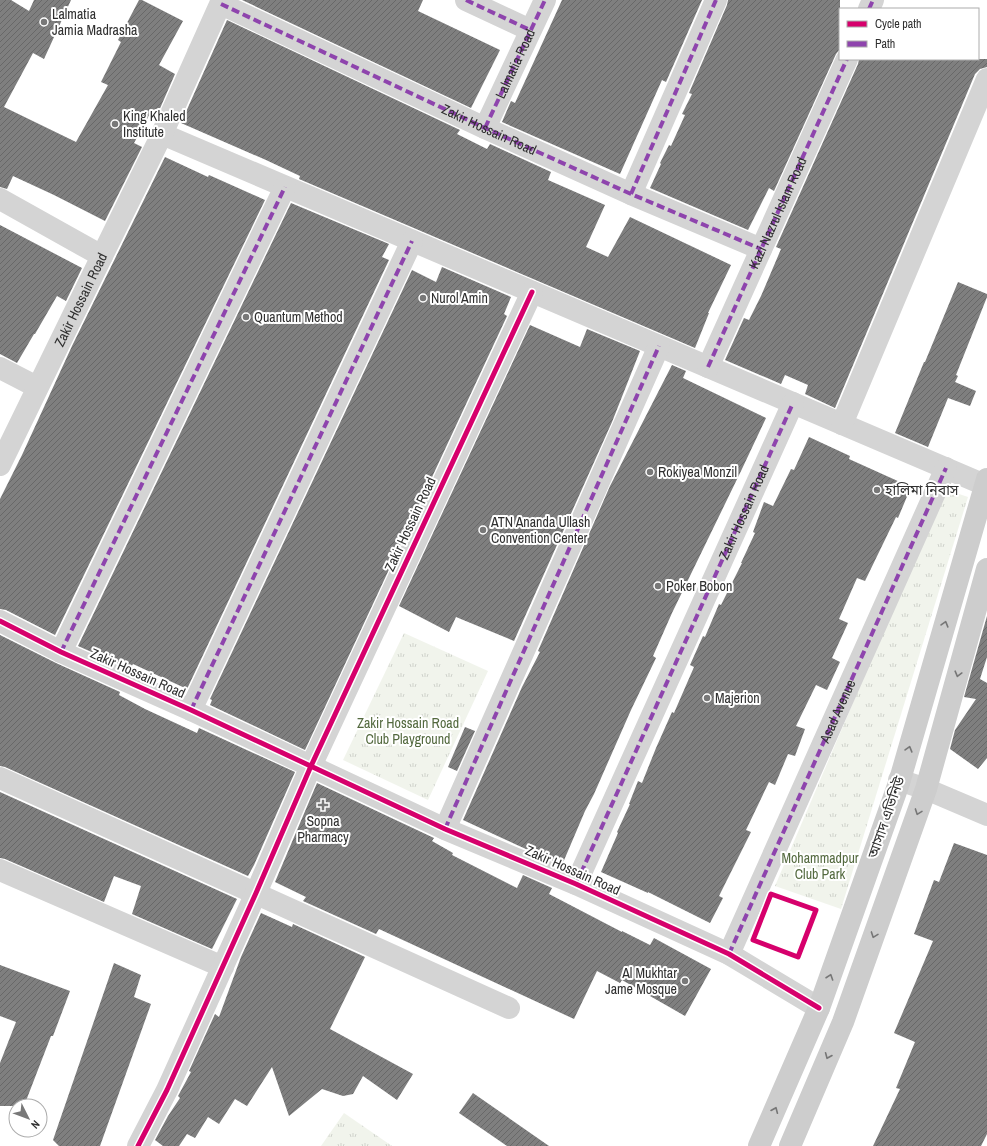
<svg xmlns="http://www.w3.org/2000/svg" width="987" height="1146" font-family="'Archivo Narrow','Noto Sans Bengali',sans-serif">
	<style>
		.grass { fill: url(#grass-tufts) }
		.building { fill: url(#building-hatch) }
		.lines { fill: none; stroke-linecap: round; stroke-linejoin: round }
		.street { stroke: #d4d4d4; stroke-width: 22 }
		.secondary { stroke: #cdcdcd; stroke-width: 22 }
		.quiet { stroke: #8e44ad; stroke-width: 4; stroke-dasharray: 8 4; stroke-linecap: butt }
		.cycleway-casing { stroke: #fff; stroke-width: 8 }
		.cycleway { stroke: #d6006c; stroke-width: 5 }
		.oneway { stroke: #767676 }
		.poi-dot { fill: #787878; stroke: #fff; stroke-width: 1.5 }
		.labels { text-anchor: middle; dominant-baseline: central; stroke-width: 4; stroke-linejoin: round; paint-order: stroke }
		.poi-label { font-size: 14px; fill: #2f2f2f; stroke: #fff; text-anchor: start }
		.street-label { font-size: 14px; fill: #2f2f2f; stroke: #fff }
		.park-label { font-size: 14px; fill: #53693e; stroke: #fff }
	</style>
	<defs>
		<pattern id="grass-tufts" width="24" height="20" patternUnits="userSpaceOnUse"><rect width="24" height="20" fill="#f1f4ec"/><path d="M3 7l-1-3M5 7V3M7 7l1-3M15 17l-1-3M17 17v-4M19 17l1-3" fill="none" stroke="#cfd2cb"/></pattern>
		<pattern id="building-hatch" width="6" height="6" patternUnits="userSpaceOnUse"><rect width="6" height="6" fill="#7f7f7f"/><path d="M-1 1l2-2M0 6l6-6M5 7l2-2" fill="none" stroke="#686868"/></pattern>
	</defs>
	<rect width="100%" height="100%" fill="#fff"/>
	<g class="grass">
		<path d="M 944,489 L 968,497 L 841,909 L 775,886 Z"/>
		<path d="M 404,633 L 488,671 L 428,800 L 343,760 Z"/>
		<path d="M 344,1113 L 392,1146 L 321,1146 Z"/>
	</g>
	<g class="building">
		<path d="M 0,0 L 11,0 L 29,11 L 34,0 L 71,0 L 44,59 L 33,53 L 4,107 L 76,142 L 108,85 L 101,82 L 121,42 L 118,40 L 139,0 L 142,0 L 183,21 L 159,65 L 175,74 L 158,113 L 152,110 L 134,143 L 142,147 L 105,221 L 54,195 L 13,176 L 7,189 L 0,187 Z"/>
		<path d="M 242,0 L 423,0 L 418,11 L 500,50 L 471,108 Z"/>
		<path d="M 562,0 L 702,0 L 666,82 L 662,80 L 620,174 L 502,122 L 511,101 L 515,103 Z"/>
		<path d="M 728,0 L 840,0 L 840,49 L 836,54 L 774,191 L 769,188 L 748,230 L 650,188 L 661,164 L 660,163 L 669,145 L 671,146 L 685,115 L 682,114 L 692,94 L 689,93 L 727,5 Z"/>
		<path d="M 227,20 L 460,130 L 457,134 L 487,149 L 490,144 L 551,172 L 548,180 L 605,205 L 586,247 L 608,257 L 630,217 L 731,265 L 708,313 L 709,313 L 695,348 L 299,179 L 300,176 L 266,160 L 181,123 Z"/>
		<path d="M 859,59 L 987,59 L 987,67 L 980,69 L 975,74 L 835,408 L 805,394 L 808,385 L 785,375 L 781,384 L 725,360 L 744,318 L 749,320 L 761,296 L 781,249 L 776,247 L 858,64 Z"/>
		<path d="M 165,157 L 208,177 L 209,175 L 265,200 L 55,635 L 6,610 L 0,609 L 0,499 L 22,455 L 72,346 Z"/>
		<path d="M 291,203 L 389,244 L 382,257 L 389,260 L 187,689 L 133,664 L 130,669 L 78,646 Z"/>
		<path d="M 0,225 L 82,268 L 66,301 L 57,296 L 35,334 L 34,334 L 17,363 L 0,354 Z"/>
		<path d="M 442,267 L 511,297 L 504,314 L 507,316 L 305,750 L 210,705 L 212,700 L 210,699 L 412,270 L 436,282 Z"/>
		<path d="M 958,282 L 987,294 L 987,297 L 956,375 L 958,376 L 955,382 L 976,391 L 970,406 L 948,398 L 928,447 L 895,433 L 924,362 L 925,362 Z"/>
		<path d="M 530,325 L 580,347 L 587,329 L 640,351 L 612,422 L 514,641 L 456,617 L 449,632 L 399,606 Z"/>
		<path d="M 672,365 L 686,371 L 683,378 L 766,418 L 741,471 L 672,613 L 653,656 L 656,658 L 631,710 L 594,794 L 585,811 L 562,865 L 517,845 L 463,820 L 522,687 L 540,652 L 538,651 L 610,486 Z"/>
		<path d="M 809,437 L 850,456 L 849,459 L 911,487 L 898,518 L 896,517 L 865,581 L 857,578 L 839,619 L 848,623 L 832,658 L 840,662 L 827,690 L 816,685 L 796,726 L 805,729 L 795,756 L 788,754 L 775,785 L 769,782 L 746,830 L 751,832 L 719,896 L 723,898 L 710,923 L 648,892 L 648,893 L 601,872 L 618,833 L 617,832 L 630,804 L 629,804 L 638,781 L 642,783 L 656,748 L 672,712 L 674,713 L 694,667 L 690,665 L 703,636 L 705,637 L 719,604 L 721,605 L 742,563 L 741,563 L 755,533 L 753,532 L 764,502 L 773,506 L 791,469 L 794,470 Z"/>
		<path d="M 987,616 L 987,657 L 980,679 L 987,683 L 987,758 L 978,769 L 950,749 L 955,730 L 976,699 L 964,697 Z"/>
		<path d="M 0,635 L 56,663 L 120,692 L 119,695 L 145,709 L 197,733 L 199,728 L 295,772 L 254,865 L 248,876 L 5,767 L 0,766 Z"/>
		<path d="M 465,727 L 475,731 L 457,771 L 448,767 Z"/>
		<path d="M 317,783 L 434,838 L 432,841 L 453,853 L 452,855 L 517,888 L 523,875 L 552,888 L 549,894 L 622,932 L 622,931 L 650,945 L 654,938 L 711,969 L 685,1016 L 622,980 L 620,983 L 597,971 L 574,1019 L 379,929 L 376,934 L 303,901 L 306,897 L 275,882 Z"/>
		<path d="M 0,792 L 237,899 L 212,949 L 132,914 L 141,886 L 114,876 L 104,902 L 5,859 L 0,858 Z"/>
		<path d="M 954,843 L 987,855 L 987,1134 L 981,1146 L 873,1146 L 900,1089 L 896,1088 L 915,1042 L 894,1033 L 933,941 L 914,934 L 934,880 L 939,882 Z"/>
		<path d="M 261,913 L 292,927 L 293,924 L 365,957 L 330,1029 L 413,1074 L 397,1100 L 363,1076 L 353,1094 L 343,1096 L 322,1089 L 289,1116 L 272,1067 L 247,1106 L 235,1099 L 219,1124 L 208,1117 L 195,1138 L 187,1134 L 179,1146 L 163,1146 L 155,1140 L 168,1116 L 180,1098 L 178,1096 L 191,1072 L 189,1071 L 215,1014 L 219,1017 L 241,957 Z"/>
		<path d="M 114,963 L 141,975 L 134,997 L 151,1004 L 100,1146 L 59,1146 L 53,1140 Z"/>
		<path d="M 0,965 L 70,991 L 53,1036 L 51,1036 L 24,1106 L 0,1106 L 0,1063 L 16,1022 L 0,1016 Z"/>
		<path d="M 473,1093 L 549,1146 L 507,1146 L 459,1113 Z"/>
	</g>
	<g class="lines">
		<g class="street">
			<path d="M 466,0 L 530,30"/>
			<path d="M 221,4 L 485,128 L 631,194 L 761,249"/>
			<path d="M 869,9 L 873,0"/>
			<path id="s1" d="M 485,128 L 545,0"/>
			<path d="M 162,134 L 985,485"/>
			<path d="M 631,194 L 716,0"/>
			<path d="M 0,199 L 102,256"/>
			<path id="s2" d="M 708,367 L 847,59"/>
			<path d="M 0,368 L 37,387"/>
			<path d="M 842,424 L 987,79"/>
			<path id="s3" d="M 0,465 L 102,256 L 162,134 L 222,0"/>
			<path d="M 0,621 L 61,652 L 191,710 L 445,829 L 576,884 L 729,954 L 819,1008"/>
			<path d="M 61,652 L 285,187"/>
			<path d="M 191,710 L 412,241"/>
			<path d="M 0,778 L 509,1008"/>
			<path d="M 899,780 L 926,789 L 987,815"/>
			<path d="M 445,829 L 659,346"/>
			<path d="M 0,870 L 223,967"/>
			<path d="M 576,884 L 793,403"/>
			<path id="s4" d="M 729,954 L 946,468"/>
			<path d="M 138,1146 L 167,1090 L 256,893 L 311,766 L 532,292"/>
		</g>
		<g class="secondary">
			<path d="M 759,1146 L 819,1008 L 899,783 L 987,479"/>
			<path d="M 790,1146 L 843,1022 L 926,789 L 987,569"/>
		</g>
		<g class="quiet">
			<path d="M 466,0 L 530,30"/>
			<path id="s5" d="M 221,4 L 485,128 L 631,194 L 761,249"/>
			<path d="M 869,9 L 873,0"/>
			<path d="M 485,128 L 545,0"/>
			<path d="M 631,194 L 716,0"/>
			<path d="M 708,367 L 847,59"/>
			<path d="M 61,652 L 285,187"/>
			<path d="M 191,710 L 412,241"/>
			<path d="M 445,829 L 659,346"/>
			<path id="s6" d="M 576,884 L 793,403"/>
			<path d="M 729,954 L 946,468"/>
		</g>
		<g class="cycleway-casing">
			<g id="cycleway">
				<path d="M 0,621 L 61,652 L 191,710 L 445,829 L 576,884 L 729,954 L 819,1008"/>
				<path d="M 771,894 L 816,910 L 798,957 L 753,940 Z"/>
				<path d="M 138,1146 L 167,1090 L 256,893 L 311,766 L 532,292"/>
			</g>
		</g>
		<use href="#cycleway" class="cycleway"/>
	</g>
	<defs><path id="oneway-chevron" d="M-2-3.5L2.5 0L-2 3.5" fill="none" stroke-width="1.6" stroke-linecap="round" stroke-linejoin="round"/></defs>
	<g class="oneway">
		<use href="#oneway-chevron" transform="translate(945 624) rotate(-74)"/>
		<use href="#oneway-chevron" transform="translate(958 674) rotate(105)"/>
		<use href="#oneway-chevron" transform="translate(909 749) rotate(-74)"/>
		<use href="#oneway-chevron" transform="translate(918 812) rotate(110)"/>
		<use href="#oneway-chevron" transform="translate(874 935) rotate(110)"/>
		<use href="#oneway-chevron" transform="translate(830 977) rotate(-71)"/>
		<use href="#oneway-chevron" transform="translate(828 1056) rotate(113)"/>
		<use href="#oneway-chevron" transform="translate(775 1110) rotate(-67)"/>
	</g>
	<g class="poi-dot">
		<circle cx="44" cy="22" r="4"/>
		<circle cx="115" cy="124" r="4"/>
		<circle cx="423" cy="298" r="4"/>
		<circle cx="246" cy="317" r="4"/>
		<circle cx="650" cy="472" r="4"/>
		<circle cx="877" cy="490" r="4"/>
		<circle cx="483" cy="530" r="4"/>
		<circle cx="658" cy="586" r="4"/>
		<circle cx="707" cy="698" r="4"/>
		<path d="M321 799h4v4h4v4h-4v4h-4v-4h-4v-4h4z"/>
		<circle cx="685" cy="981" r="4"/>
	</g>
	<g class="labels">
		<g class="poi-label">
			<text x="52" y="14">Lalmatia<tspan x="52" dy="16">Jamia Madrasha</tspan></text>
			<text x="123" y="116">King Khaled<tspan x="123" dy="16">Institute</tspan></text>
			<text x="431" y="298">Nurol Amin</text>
			<text x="254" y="317">Quantum Method</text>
			<text x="658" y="472">Rokiyea Monzil</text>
			<text x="885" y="490">হালিমা নিবাস</text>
			<text x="491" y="522">ATN Ananda Ullash<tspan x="491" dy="16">Convention Center</tspan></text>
			<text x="666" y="586">Poker Bobon</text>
			<text x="715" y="698">Majerion</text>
			<text x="323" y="821" text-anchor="middle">Sopna<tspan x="323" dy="16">Pharmacy</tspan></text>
			<text x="677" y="973" text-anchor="end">Al Mukhtar<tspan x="677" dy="16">Jame Mosque</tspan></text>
		</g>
		<g class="street-label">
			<text stroke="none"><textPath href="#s1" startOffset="71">Lalmatia Road</textPath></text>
			<text stroke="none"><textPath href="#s5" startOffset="296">Zakir Hossain Road</textPath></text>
			<text stroke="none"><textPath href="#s2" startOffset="169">Kazi Nazrul Islam Road</textPath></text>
			<text stroke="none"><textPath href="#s3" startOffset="184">Zakir Hossain Road</textPath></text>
			<text stroke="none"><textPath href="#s6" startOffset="408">Zakir Hossain Road</textPath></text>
			<text transform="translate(410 524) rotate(-65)">Zakir Hossain Road</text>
			<text transform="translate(138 673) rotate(24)">Zakir Hossain Road</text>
			<text stroke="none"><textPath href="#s4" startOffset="266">Asad Avenue</textPath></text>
			<text transform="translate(886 817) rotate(-71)">আসাদ এভিনিউ</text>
			<text transform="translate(573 870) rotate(24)">Zakir Hossain Road</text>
		</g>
		<g class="park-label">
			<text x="408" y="723">Zakir Hossain Road<tspan x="408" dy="16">Club Playground</tspan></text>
			<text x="820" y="858">Mohammadpur<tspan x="820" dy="16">Club Park</tspan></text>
		</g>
	</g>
	<rect x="839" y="8" width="140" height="52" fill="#ffffff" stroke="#acacac"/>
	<rect x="847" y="21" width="20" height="6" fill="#d6006c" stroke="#acacac"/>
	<text x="875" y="28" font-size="12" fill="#2f2f2f">Cycle path</text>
	<rect x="847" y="41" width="20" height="6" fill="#8e44ad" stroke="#acacac"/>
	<text x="875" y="48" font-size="12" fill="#2f2f2f">Path</text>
	<g transform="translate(28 1118) rotate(132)"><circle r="19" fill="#ffffff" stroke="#acacac"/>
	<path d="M0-3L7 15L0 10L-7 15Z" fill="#787878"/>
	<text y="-6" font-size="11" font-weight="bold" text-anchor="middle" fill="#2f2f2f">N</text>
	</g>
</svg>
